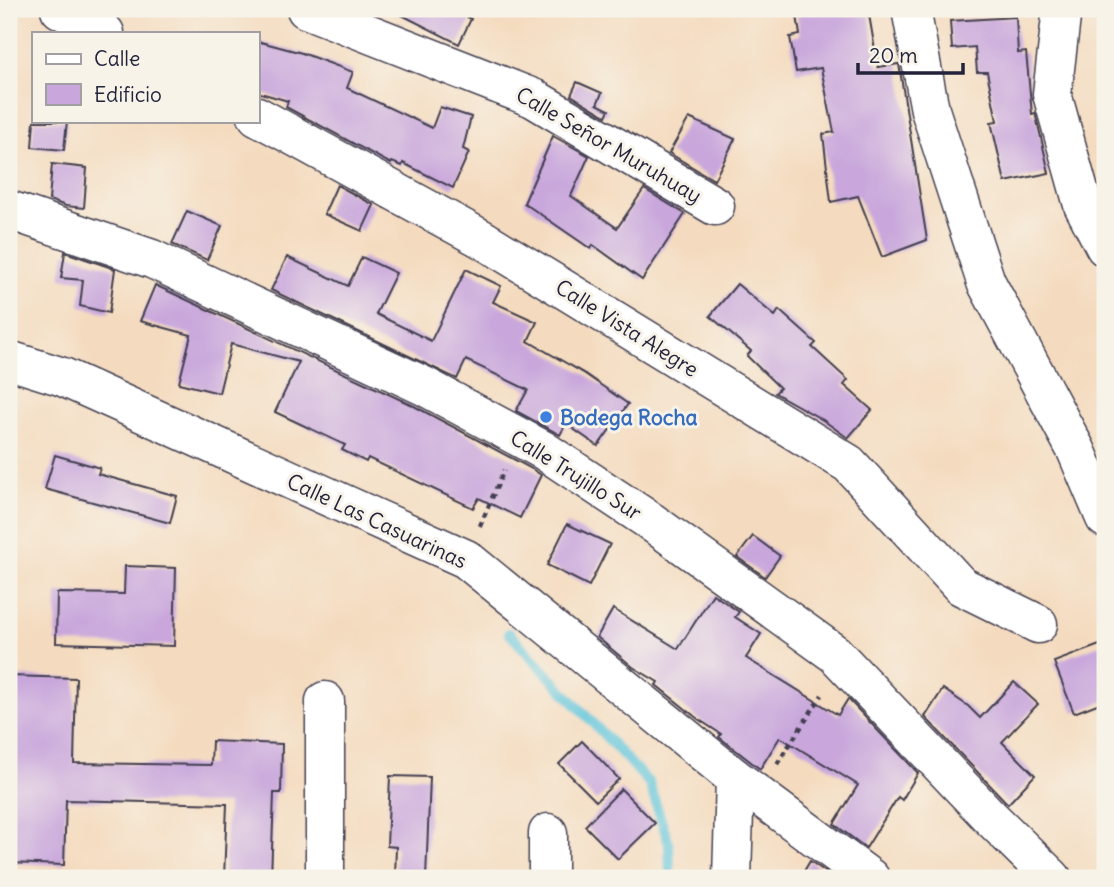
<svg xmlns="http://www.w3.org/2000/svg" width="1114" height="887" font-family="Delius,sans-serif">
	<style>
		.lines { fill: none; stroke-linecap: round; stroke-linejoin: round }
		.stream { stroke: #5dc4da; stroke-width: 10 }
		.building { fill: #c9a7dc }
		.minor-casing { stroke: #423e4f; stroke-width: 41 }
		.path { stroke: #423e4f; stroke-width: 4.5; stroke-dasharray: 5 5; stroke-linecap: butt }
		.minor { stroke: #fff; stroke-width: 38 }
		.shop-dot { fill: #3f7fe0; stroke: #f7f3e8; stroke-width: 2.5 }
		.labels { text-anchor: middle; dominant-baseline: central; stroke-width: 6; stroke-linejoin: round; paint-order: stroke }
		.street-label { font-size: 21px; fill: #22223b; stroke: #f7f3e8 }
		.shop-label { font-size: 21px; font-weight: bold; fill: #366cbe; stroke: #f7f3e8; text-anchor: start }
	</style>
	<rect width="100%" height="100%" fill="#f7f3e8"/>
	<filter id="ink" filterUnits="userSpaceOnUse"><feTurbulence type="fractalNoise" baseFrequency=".0143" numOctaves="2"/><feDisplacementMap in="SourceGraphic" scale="14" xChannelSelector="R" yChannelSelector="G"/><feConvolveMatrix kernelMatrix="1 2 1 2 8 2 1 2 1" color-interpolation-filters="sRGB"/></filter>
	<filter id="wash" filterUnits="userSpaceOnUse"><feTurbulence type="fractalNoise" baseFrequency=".00686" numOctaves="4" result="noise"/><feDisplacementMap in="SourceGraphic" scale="28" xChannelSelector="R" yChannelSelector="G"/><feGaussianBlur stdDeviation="1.57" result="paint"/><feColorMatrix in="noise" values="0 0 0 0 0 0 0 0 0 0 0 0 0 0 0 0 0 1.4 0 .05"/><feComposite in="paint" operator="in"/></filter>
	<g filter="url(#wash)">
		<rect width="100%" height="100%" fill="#f4dbbf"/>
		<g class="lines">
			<path class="stream" d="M 509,633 L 649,783 L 669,844 L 670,878"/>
		</g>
		<g id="blocks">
			<g class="building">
				<path d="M 390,9 L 451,9 L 471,19 L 459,44 Z"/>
				<path d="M 796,9 L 868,9 L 878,67 L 899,64 L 927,240 L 882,257 L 858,196 L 831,202 L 823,134 L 834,132 L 821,68 L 796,72 L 790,37 L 800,35 Z"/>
				<path d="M 1016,17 L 1018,53 L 1026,52 L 1032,114 L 1035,113 L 1040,133 L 1049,173 L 1005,182 L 991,122 L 997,121 L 987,72 L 977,72 L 975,47 L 952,49 L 950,21 Z"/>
				<path d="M 257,41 L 302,53 L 353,72 L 347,88 L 432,128 L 440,107 L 471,117 L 463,149 L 469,152 L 453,188 L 403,163 L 402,166 L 392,162 L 391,164 L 286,107 L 288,101 L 257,92 Z"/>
				<path d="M 577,82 L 602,93 L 597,104 L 609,110 L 606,116 L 571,95 Z"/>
				<path d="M 689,118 L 735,139 L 714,180 L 669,153 Z"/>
				<path d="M 34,121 L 67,121 L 64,150 L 32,147 Z"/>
				<path d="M 553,136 L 589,156 L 571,196 L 617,228 L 644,189 L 685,214 L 642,280 L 593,245 L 591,249 L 524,203 Z"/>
				<path d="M 52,164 L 87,168 L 84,208 L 66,206 L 49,200 Z"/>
				<path d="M 337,185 L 374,205 L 362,231 L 324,214 Z"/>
				<path d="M 187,211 L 222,226 L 207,260 L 172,244 Z"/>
				<path d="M 65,252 L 115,269 L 109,313 L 80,306 L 83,280 L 61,278 Z"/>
				<path d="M 287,257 L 348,286 L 362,257 L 396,273 L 376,314 L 431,341 L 466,269 L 501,286 L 493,302 L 537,322 L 528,341 L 585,374 L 628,404 L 598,446 L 566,424 L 560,435 L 516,411 L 528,390 L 466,360 L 457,379 L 271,290 Z"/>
				<path d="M 737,284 L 775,316 L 779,310 L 816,343 L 812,347 L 848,380 L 844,385 L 872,410 L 848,438 L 823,420 L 775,393 L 780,388 L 747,356 L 751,351 L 710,316 Z"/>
				<path d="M 155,285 L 414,406 L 532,469 L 541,475 L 520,518 L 479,498 L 473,508 L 368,458 L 366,462 L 342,450 L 345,445 L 275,412 L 299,362 L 231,344 L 219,393 L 179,383 L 191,335 L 140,321 Z"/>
				<path d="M 55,455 L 100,468 L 98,474 L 177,496 L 170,523 L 45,489 Z"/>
				<path d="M 567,524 L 610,544 L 589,586 L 547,565 Z"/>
				<path d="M 753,536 L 780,556 L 765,577 L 737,557 Z"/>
				<path d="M 125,566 L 176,568 L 174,646 L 56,643 L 57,593 L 124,594 Z"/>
				<path d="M 713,594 L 739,612 L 735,617 L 761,634 L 746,658 L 838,715 L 848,699 L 918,773 L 902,800 L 898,797 L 866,848 L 834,824 L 858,785 L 780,737 L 760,769 L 719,737 L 721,734 L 698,719 L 656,685 L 658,682 L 633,667 L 597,637 L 613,609 L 678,649 Z"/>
				<path d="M 1105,643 L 1105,701 L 1074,713 L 1054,662 Z"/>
				<path d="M 9,676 L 76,678 L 74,763 L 211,765 L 212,741 L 282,744 L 281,793 L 274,793 L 271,878 L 224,878 L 227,804 L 66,800 L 64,865 L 9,863 Z"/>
				<path d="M 1014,682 L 1038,704 L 1002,742 L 1035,775 L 1008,804 L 925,717 L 943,689 L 968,706 L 980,718 Z"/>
				<path d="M 582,741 L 619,779 L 596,801 L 559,764 Z"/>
				<path d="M 390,776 L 430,777 L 426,878 L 395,878 L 396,847 L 387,846 Z"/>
				<path d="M 621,789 L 655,823 L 618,859 L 585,826 Z"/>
				<path d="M 810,861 L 834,878 L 800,878 Z"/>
			</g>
		</g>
	</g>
	<g filter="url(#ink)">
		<use href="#blocks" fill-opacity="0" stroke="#423e4f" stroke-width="2"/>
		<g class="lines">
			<g class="minor-casing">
				<g id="minor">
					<path d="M 60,9 L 105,33"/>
					<path d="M 306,9 L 533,98 L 715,206"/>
					<path d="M 911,9 L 930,110 L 986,282 L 1076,450 L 1105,518"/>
					<path d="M 1062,9 L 1052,94 L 1083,205 L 1105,247"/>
					<path d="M 257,116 L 482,239 L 849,464 L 961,586 L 1038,624"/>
					<path d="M 9,210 L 152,259 L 424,386 L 543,450 L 650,521 L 835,654 L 989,816 L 1052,878"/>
					<path d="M 9,360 L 63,377 L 466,559 L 735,778 L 870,878"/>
					<path d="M 548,833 L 548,878"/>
					<path d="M 325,878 L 325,701"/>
					<path d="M 732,878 L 735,778"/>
				</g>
			</g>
			<g class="path">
				<path d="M 480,526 L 504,470"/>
				<path d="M 777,764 L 822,695"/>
			</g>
			<use href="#minor" class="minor"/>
		</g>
	</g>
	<circle class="shop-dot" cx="546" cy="417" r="7"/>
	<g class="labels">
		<g class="street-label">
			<text transform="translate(609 145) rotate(30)">Calle Señor Muruhuay</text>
			<text transform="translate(627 328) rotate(32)">Calle Vista Alegre</text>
			<text transform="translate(576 475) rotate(32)">Calle Trujillo Sur</text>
			<text transform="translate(377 521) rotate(25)">Calle Las Casuarinas</text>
		</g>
		<g class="shop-label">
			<text x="560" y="417">Bodega Rocha</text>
		</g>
	</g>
	<rect width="1114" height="887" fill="none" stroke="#f7f3e8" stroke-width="35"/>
	<rect x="32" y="32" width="228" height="91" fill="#f7f3e8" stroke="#a29fa3" stroke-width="2"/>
	<rect x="46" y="54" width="35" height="10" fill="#ffffff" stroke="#a29fa3" stroke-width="2"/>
	<text x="94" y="66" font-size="21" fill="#22223b">Calle</text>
	<rect x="46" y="84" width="35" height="21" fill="#c9a7dc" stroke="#a29fa3" stroke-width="2"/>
	<text x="94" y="102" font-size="21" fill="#22223b">Edificio</text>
	<path d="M858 63v10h105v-10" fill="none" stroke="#22223b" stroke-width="3.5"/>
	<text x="869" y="63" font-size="21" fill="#22223b" stroke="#f7f3e8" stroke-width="5" paint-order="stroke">20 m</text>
</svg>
